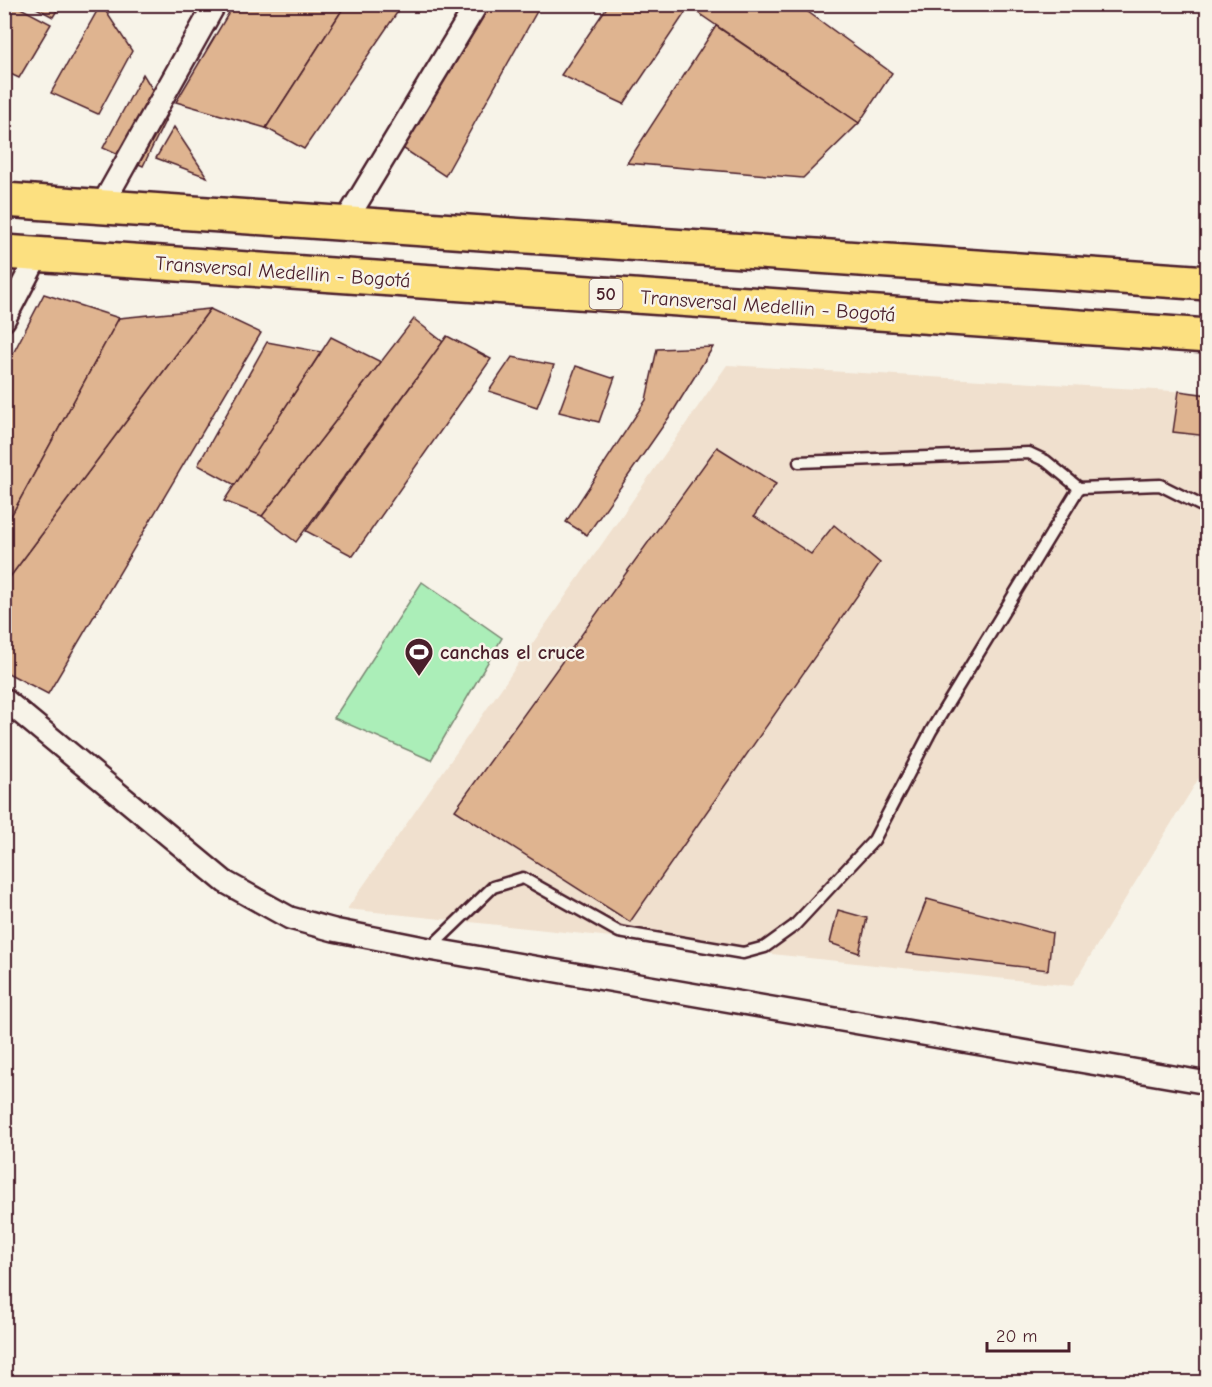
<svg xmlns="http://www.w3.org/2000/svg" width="1212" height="1387" font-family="'Comic Neue',sans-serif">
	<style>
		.built { fill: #f0e0ce }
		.green { fill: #abeeb8; stroke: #7a8672; stroke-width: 1.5 }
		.building { fill: #dfb490; stroke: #4a1f2b; stroke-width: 1.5 }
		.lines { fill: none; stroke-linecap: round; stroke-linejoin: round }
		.service-casing { stroke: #4a1f2b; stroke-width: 15 }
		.minor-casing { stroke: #4a1f2b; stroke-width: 26 }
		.trunk-casing { stroke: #4a1f2b; stroke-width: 38 }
		.service { stroke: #f7f3e8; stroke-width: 10 }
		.minor { stroke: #f7f3e8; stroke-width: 21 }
		.trunk { stroke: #fce080; stroke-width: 33 }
		.labels { text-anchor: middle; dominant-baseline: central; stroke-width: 5; stroke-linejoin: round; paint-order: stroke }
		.shield { fill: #f7f3e8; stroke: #7e5f64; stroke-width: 1.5 }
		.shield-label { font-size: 18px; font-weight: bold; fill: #4a1f2b }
		.street-label { font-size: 20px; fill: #4a1f2b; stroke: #f7f3e8 }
		.poi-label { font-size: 20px; font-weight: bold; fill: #4a1f2b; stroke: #f7f3e8; text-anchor: start }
	</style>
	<rect width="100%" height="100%" fill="#f7f3e8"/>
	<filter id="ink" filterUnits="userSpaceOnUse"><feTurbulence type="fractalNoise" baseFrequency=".0167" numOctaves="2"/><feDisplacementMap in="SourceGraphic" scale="12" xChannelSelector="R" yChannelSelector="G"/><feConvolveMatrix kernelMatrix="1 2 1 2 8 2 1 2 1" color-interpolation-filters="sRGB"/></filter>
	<g filter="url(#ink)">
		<path class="built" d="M 727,365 L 1207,393 L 1207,765 L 1072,986 L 347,909 Z"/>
		<path class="green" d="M 422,582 L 502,638 L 431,760 L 334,718 Z"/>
		<g class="building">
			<path d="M 4,4 L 13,4 L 51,24 L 19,78 L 4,71 Z"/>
			<path d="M 29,4 L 61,4 L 53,17 Z"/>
			<path d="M 101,4 L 132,51 L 98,114 L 51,93 Z"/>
			<path d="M 234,4 L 346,4 L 266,128 L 176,102 Z"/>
			<path d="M 346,4 L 403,4 L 304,149 L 266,128 Z"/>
			<path d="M 446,4 L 466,4 L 461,14 Z"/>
			<path d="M 486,4 L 541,4 L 445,176 L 401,147 Z"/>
			<path d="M 609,4 L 685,4 L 689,7 L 624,104 L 561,75 Z"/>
			<path d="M 685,4 L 797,4 L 892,73 L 859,123 Z"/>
			<path d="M 716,26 L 859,123 L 803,178 L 627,163 Z"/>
			<path d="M 143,74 L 168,115 L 143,166 L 103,148 Z"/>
			<path d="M 174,127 L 207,177 L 156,158 Z"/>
			<path d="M 44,294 L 119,318 L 4,529 L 4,371 Z"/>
			<path d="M 210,309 L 261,333 L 48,694 L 4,671 L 4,585 Z"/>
			<path d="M 210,309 L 4,585 L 4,529 L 119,318 Z"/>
			<path d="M 414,319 L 443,342 L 296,542 L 262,516 Z"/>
			<path d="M 447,336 L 491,359 L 353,556 L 306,531 Z"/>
			<path d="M 331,337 L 381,362 L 262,516 L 224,501 Z"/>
			<path d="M 267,342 L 321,352 L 235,485 L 198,465 Z"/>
			<path d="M 713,347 L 672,413 L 587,535 L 566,522 L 646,400 L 657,349 Z"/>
			<path d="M 512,357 L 554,365 L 537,407 L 489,391 Z"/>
			<path d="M 576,366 L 612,378 L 615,377 L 599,422 L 559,412 Z"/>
			<path d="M 1179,391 L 1208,395 L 1208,436 L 1173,432 Z"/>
			<path d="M 717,447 L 776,484 L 754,516 L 811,554 L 834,525 L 880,563 L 630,922 L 455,810 Z"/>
			<path d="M 927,899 L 1052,933 L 1048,970 L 906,953 Z"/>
			<path d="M 838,910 L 867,918 L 859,953 L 830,943 Z"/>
		</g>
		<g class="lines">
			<g class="service-casing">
				<g id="service">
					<path d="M 1079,488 L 1160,485 L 1208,509"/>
					<path d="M 429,949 L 493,887 L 523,878 L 619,932 L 743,953 L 765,947 L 794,926 L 874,840 L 931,731 L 1079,488 L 1046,461 L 1029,453 L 799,462"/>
				</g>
			</g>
			<g class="minor-casing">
				<g id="minor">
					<path d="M 101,207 L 215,4"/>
					<path d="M 344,224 L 477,4"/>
					<path d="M 4,320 L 38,255"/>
					<path d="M 4,699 L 225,882 L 290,918 L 334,930 L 429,949 L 1208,1083"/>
				</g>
			</g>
			<g class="trunk-casing">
				<g id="trunk">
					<path d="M 4,200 L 1208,283"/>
					<path d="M 4,252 L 1208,336"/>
				</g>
			</g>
			<use href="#service" class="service"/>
			<use href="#minor" class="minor"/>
			<use href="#trunk" class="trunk"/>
		</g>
	</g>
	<defs>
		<g id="stadium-pin" transform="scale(1.5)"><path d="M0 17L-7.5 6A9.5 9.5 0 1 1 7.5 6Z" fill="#4a1f2b" stroke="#f7f3e8"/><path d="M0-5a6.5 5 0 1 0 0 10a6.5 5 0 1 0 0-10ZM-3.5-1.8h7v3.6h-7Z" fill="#fff"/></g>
	</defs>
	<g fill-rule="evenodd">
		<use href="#stadium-pin" x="419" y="652"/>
	</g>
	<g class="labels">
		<rect class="shield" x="589.5" y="279" width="33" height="30" rx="4.5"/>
		<g class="shield-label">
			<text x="606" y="294">50</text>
		</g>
		<g class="street-label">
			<text transform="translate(283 272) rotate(4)">Transversal Medellin - Bogotá</text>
			<text transform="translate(768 306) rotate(4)">Transversal Medellin - Bogotá</text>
		</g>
		<g class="poi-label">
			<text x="440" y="652">canchas el cruce</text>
		</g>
	</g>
	<rect width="1212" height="1387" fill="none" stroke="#f7f3e8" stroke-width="24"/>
	<rect x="12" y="12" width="1188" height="1363" fill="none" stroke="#4a1f2b" stroke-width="2" filter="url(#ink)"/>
	<path d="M987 1342v9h82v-9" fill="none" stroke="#4a1f2b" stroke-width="3"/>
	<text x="996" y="1342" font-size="18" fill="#4a1f2b" stroke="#f7f3e8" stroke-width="4.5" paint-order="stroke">20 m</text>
</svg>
